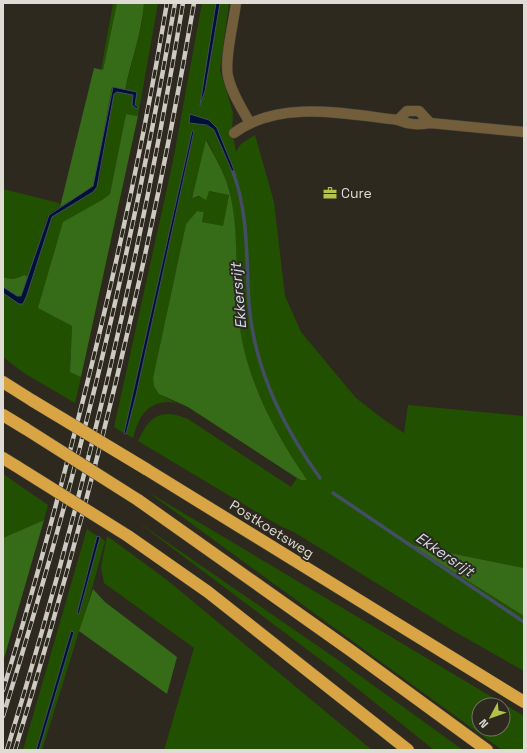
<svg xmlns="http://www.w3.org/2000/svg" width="527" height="753" font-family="'Space Grotesk',sans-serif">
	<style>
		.green { fill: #225001; fill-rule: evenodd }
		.forest { fill: #366b17 }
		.water { fill: #001135; stroke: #434e65 }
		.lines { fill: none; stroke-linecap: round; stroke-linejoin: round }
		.stream { stroke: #434e65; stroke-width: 3.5 }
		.minor-casing { stroke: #49463c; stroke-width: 11 }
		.motorway-casing { stroke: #49463c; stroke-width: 13 }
		.minor { stroke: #735e3b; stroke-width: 10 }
		.motorway { stroke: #d9a544; stroke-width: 12 }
		.rail-casing { stroke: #cccac3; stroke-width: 4.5 }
		.rail { stroke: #2d291f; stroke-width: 3; stroke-dasharray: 9; stroke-linecap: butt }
		.motorway-bridge-casing { stroke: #49463c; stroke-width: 13; stroke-linecap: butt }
		.motorway-bridge { stroke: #d9a544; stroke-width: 12 }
		.labels { text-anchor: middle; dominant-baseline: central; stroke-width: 4; stroke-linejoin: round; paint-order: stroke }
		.poi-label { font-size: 14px; fill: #dedcd5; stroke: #2d291f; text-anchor: start }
		.street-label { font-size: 14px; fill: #dedcd5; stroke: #2d291f }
		.water-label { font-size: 15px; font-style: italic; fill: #d0ddf1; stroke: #2d291f }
	</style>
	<rect width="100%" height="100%" fill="#2d291f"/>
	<g class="green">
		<path d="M 113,3 L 117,3 L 103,70 L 101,70 Z"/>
		<path d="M 144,3 L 158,3 L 138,116 L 126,114 L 110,194 L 102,200 L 51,268 L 39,308 L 72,326 L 70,371 L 81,377 L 75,403 L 24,373 L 3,357 L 3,293 L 19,304 L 23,303 L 27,295 L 52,217 L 99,181 L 114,94 L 117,92 L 133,95 L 133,101 L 137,109 L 138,107 L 135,105 L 136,92 L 125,90 L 142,23 Z"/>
		<path d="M 202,3 L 229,3 L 220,70 L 233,113 L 232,132 L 236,152 L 241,144 L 255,135 L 274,202 L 285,296 L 301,332 L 356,398 L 383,419 L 404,433 L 408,405 L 524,416 L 524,568 L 412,545 L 524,616 L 524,671 L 452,630 L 294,532 L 280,526 L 138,441 C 150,415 161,408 188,419 L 291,487 L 297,478 L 301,480 L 306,480 C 276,434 248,383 240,329 C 233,283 240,236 229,190 C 225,173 214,156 207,140 L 192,197 L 203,197 L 208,191 L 229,195 L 223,227 L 202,222 L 204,212 L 197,211 L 186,224 L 153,378 C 157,395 162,396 177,403 C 150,398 139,415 133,438 L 126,434 L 136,395 L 194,132 L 192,131 L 124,433 L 114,427 L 173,161 ZM 209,120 L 219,133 L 236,175 L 234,175 L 214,131 L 211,127 L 200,124 Z"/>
		<path d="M 3,189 L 59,203 L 60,207 L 50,213 L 47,218 L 29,277 L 24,275 C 17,279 11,280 3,277 Z"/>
		<path d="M 3,474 L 48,505 L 44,520 L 3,538 Z"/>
		<path d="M 148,492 L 524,716 L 524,750 L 502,750 ZM 479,705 L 503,705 L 503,729 L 479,729 Z"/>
		<path d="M 135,520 L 341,662 L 463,750 L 434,750 L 333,669 Z"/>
		<path d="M 87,529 L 97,536 L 77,613 L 79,613 L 81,609 L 100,537 L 105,541 L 88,603 L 42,750 L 39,750 L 74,631 L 71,631 L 36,750 L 23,750 Z"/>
		<path d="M 107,536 L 167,580 L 372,750 L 164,750 L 194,648 L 104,583 L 101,567 Z"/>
	</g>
	<g class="forest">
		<path d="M 117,3 L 144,3 C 142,33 131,60 125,90 L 112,87 L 94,186 L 60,207 L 94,68 L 103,70 Z"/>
		<path d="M 126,114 L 138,116 L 81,377 L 70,372 L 72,326 L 38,308 L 63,222 L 102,200 L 110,194 Z"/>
		<path d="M 206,140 C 214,156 225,173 229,190 C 241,235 233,283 240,328 C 248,383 276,435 307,480 L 301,480 L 297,478 L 188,407 L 159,394 L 154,386 L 153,378 L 186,224 L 197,211 L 204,212 L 202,222 L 223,226 L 229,195 L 209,191 L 206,200 L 199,196 L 192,198 Z"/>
		<path d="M 24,275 L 29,277 L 21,296 L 17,296 L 3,287 L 3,277 C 11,280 17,279 24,275 Z"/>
		<path d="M 44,520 L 3,662 L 3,538 Z"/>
		<path d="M 411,545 L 524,568 L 524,616 Z"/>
		<path d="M 93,589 L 105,602 L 177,657 L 167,694 L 79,631 Z"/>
	</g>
	<g class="water">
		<path d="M 216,3 L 220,3 L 205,91 L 200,105 Z"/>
		<path d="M 113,87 L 137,92 L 135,105 L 138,107 L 137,109 L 132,105 L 133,95 L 117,92 L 114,94 L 97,187 L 93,192 L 52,217 L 27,295 L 23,304 L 19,304 L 3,293 L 3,287 L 17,296 L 21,296 L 49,215 L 93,186 Z"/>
		<path d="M 190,114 L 209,120 L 217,128 L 236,175 L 234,176 L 214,130 L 207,125 L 189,123 Z"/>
		<path d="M 192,131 L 194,131 L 136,395 L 126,434 L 124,433 Z"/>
		<path d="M 97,536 L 100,537 L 79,614 L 77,613 L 78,609 Z"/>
		<path d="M 71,631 L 74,632 L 39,750 L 36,750 Z"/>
	</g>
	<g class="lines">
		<g class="stream">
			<path d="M 233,172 C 249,215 246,259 249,304 C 254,368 283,427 320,478"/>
			<path d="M 333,493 L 524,622"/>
		</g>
		<g class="minor-casing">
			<g id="minor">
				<path d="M 236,3 C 234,21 224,60 228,76 C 231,92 242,109 250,123"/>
				<path d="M 398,120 L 407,111 L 419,111 L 430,123"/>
				<path d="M 234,133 C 280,99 345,114 398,120 C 409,125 418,125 430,123 L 524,132"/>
			</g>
		</g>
		<g class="motorway-casing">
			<g id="motorway">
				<path d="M 3,382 L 33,401"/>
				<path d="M 3,415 L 26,429"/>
				<path d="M 3,458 L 16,466"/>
				<path d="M 146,469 L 524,702"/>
				<path d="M 138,500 L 350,650 L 487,750"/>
				<path d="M 128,536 L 208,592 L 408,750"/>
			</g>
		</g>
		<use href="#minor" class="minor"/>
		<use href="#motorway" class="motorway"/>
		<g class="rail-casing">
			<g id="rail">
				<path d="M 3,690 C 28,610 50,529 71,447 C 109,301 142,152 167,3"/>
				<path d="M 3,716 C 76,483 134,244 175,3"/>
				<path d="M 7,750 C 82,505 141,256 183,3"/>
				<path d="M 15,750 C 90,505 151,255 194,3"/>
			</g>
		</g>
		<use href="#rail" class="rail"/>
		<g class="motorway-bridge-casing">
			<g id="motorway-bridge">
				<path d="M 33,401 L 146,469"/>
				<path d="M 26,429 L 138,500"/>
				<path d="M 16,466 L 128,536"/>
			</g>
		</g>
		<use href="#motorway-bridge" class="motorway-bridge"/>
	</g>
	<defs>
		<g id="office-bare" transform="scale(1.08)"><path d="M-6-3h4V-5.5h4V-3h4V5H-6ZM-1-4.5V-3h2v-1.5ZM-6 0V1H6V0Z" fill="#b4c24a" stroke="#2d291f" stroke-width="2.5" paint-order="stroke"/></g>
	</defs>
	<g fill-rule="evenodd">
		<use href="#office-bare" x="330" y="193"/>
	</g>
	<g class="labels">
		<g class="poi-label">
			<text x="341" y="193">Cure</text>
		</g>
		<g class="street-label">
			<text transform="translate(272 529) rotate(32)">Postkoetsweg</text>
		</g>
		<g class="water-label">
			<text transform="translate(238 296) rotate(-95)">Ekkersrijt</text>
			<text transform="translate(445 554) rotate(34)">Ekkersrijt</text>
		</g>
	</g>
	<rect width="527" height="753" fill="none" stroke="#dedcd5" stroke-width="8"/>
	<g transform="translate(491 717) rotate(229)"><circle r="19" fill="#2d291f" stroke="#747168"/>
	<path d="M0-3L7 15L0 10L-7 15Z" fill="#b4c24a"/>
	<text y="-6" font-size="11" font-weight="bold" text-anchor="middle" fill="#dedcd5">N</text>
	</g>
</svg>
